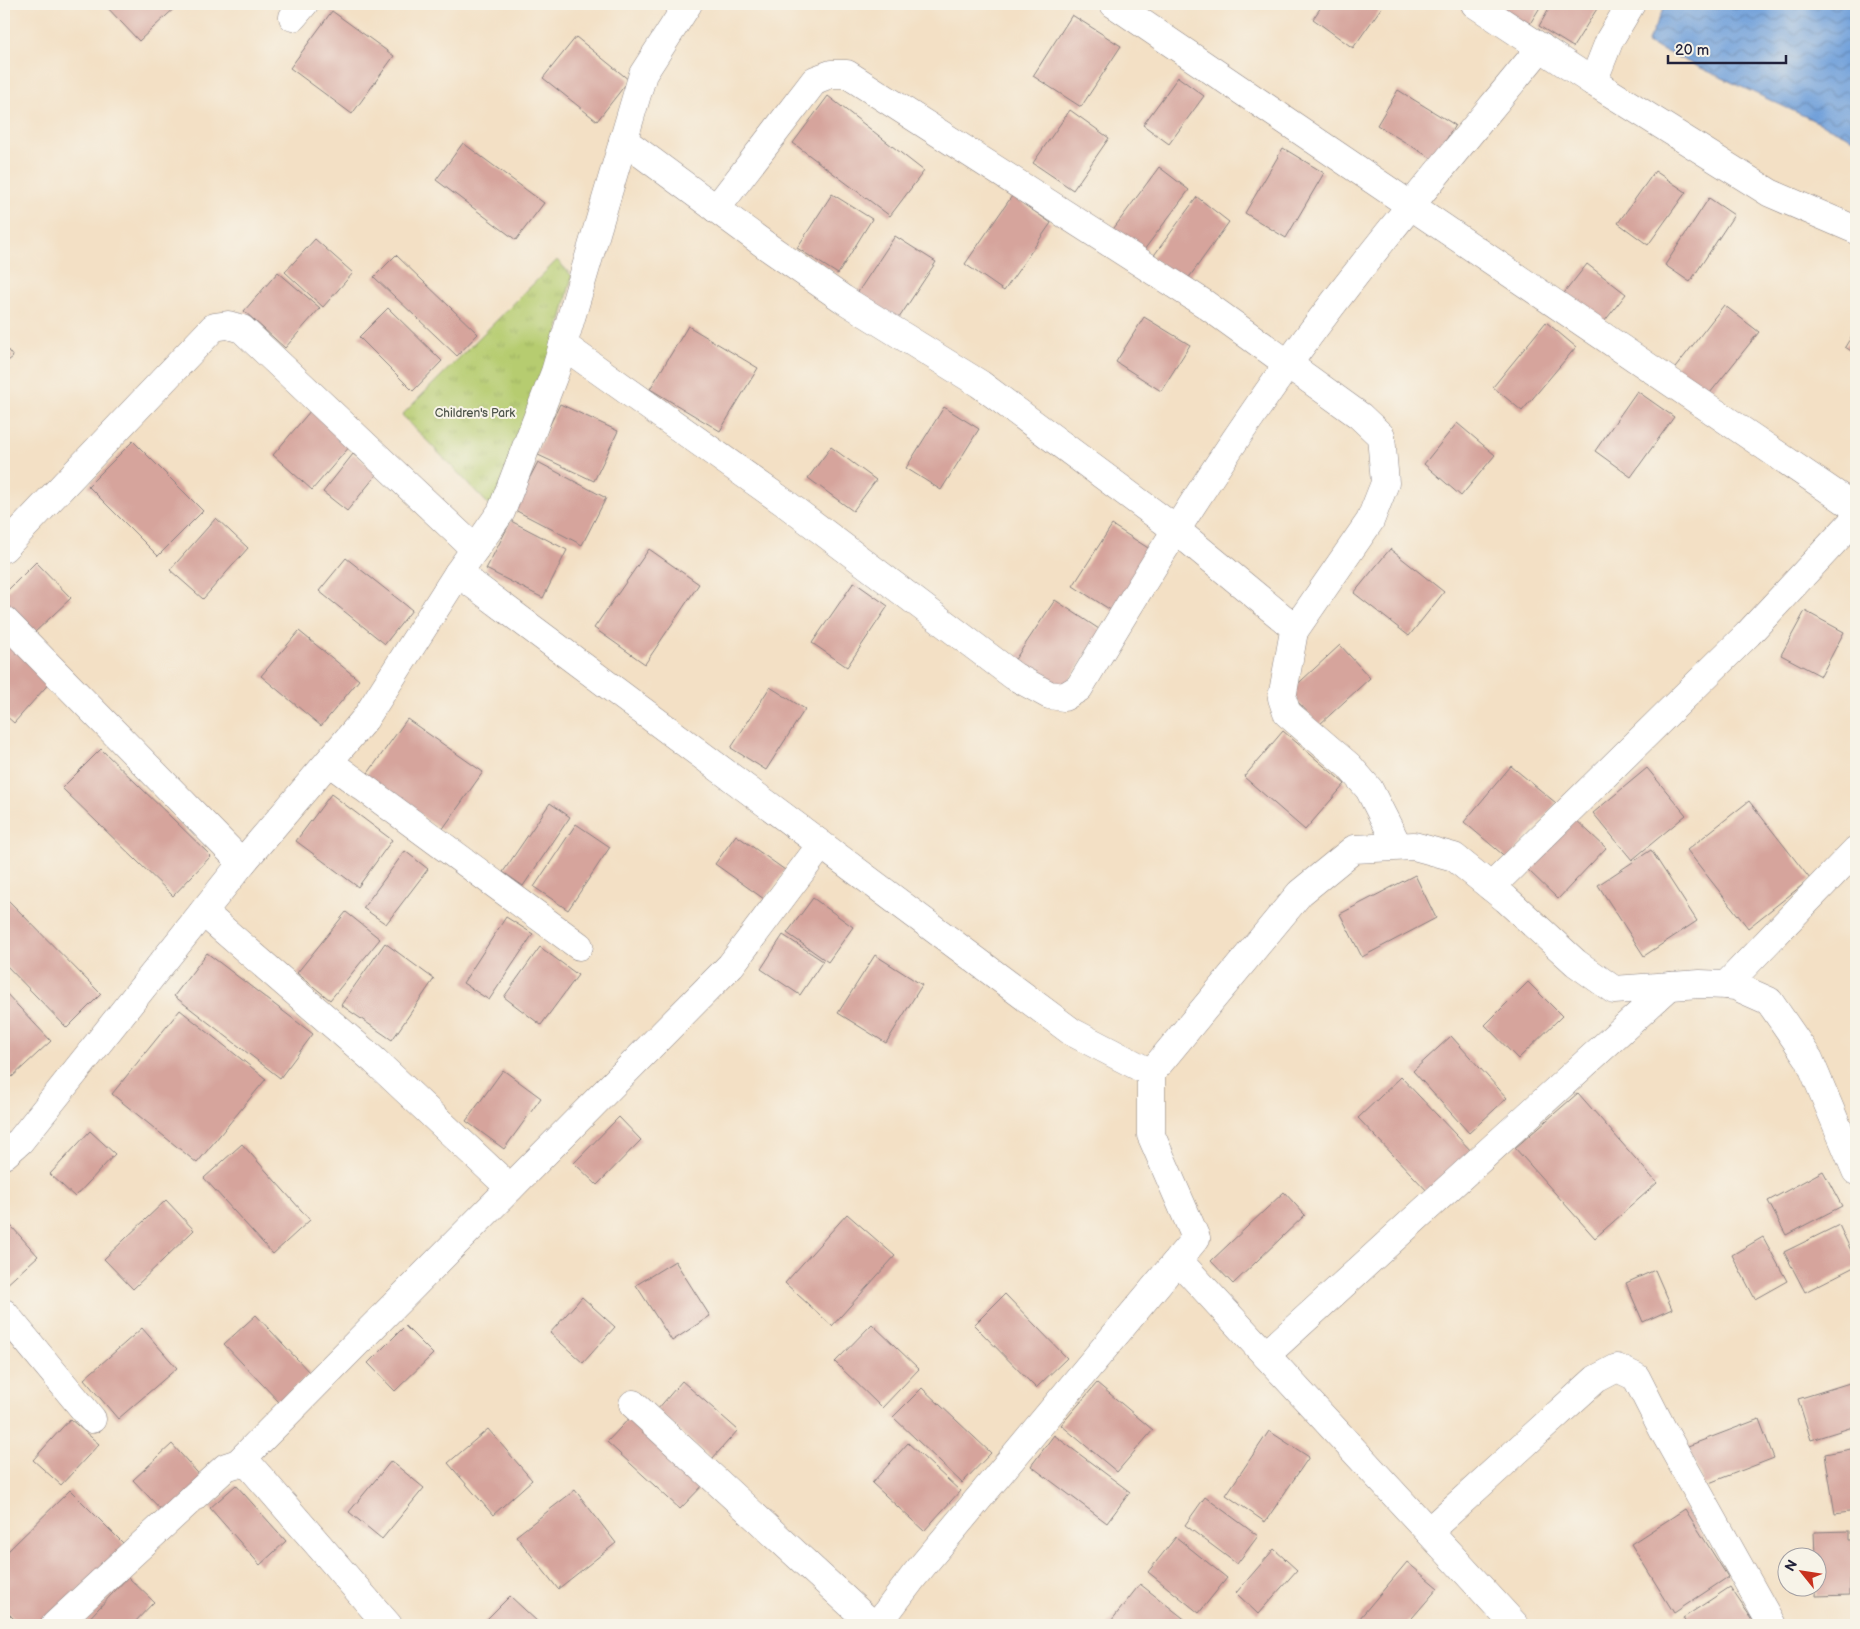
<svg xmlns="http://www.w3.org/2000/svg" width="1860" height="1629" font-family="'Balsamiq Sans',sans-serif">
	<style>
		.park { fill: url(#park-tufts); stroke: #6c7756 }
		.water { fill: url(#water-waves); stroke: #4a618a }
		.building { fill: #d6a49c }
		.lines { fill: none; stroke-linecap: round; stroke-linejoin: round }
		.minor-casing { stroke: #8a8180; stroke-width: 29 }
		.tertiary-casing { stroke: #8a8180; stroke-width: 29 }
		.minor { stroke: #fff; stroke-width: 28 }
		.tertiary { stroke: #fff; stroke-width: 28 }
		.labels { text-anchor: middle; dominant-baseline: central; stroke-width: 4; stroke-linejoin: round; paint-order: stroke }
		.park-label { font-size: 12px; fill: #4e554b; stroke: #f7f3e8 }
	</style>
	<defs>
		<pattern id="park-tufts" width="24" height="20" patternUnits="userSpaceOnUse" patternTransform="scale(1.25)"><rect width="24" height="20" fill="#b6cc70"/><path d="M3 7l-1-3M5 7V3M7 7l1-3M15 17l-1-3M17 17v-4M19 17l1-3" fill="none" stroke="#9caf62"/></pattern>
		<pattern id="water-waves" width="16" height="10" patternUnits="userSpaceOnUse" patternTransform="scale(1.25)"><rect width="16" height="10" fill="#71a0da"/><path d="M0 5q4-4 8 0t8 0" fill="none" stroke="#5c82b2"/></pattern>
	</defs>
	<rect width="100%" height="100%" fill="#f7f3e8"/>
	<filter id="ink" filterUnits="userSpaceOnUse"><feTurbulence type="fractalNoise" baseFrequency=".02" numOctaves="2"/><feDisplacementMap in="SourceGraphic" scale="10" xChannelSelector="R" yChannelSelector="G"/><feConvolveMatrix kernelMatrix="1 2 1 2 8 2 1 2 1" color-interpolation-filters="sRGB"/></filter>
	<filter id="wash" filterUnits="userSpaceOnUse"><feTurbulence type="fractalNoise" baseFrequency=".0096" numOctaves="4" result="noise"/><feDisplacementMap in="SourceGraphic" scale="20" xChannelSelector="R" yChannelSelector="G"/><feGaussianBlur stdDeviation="1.12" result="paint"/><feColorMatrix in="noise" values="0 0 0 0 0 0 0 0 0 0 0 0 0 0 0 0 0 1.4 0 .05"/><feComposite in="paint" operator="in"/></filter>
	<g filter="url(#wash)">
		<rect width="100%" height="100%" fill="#f3e0c5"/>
		<path class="park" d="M 557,260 L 572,276 L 550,365 L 492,508 L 402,415 Z"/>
		<path class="water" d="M 1666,4 L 1856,4 L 1856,140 L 1647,43 Z"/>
		<g id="blocks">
			<g class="building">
				<path d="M 104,4 L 179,4 L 139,41 Z"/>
				<path d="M 1323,4 L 1384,4 L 1353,48 L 1313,19 Z"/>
				<path d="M 1488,4 L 1542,4 L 1528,27 Z"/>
				<path d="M 1552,4 L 1600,4 L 1573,47 L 1539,26 Z"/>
				<path d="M 332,11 L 394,56 L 352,114 L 290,68 Z"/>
				<path d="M 1072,15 L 1121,46 L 1081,107 L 1033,76 Z"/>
				<path d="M 576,37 L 629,80 L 597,121 L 543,78 Z"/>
				<path d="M 1178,77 L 1204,96 L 1169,144 L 1143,125 Z"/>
				<path d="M 1398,90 L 1455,125 L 1434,160 L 1377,125 Z"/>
				<path d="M 828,96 L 924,171 L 890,216 L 793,143 Z"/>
				<path d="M 1070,110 L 1109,138 L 1073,190 L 1033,163 Z"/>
				<path d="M 463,143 L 544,203 L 516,240 L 436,180 Z"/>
				<path d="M 1283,148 L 1324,173 L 1286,238 L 1245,213 Z"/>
				<path d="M 1159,167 L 1189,190 L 1141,254 L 1111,232 Z"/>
				<path d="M 1655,171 L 1686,192 L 1648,245 L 1618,223 Z"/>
				<path d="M 832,194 L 872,219 L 838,274 L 797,248 Z"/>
				<path d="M 1012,196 L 1051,223 L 1004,291 L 965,264 Z"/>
				<path d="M 1197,197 L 1229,222 L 1185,283 L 1152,258 Z"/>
				<path d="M 1709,198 L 1734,215 L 1690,282 L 1665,265 Z"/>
				<path d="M 895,236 L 936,262 L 897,321 L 856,295 Z"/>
				<path d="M 315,239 L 353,273 L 323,307 L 285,272 Z"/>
				<path d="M 396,255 L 478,334 L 457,356 L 374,277 Z"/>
				<path d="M 1587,264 L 1626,294 L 1600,327 L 1561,297 Z"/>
				<path d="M 278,272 L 320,308 L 285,348 L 244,311 Z"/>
				<path d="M 1724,305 L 1759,332 L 1706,398 L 1672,372 Z"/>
				<path d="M 388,308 L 442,361 L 413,391 L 359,337 Z"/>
				<path d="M 1144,317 L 1190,345 L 1161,391 L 1116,362 Z"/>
				<path d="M 1546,322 L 1576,347 L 1522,411 L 1493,387 Z"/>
				<path d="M 688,326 L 758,368 L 720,431 L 650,389 Z"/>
				<path d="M 1856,329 L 1856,354 L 1845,347 Z"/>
				<path d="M 4,345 L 13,357 L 4,364 Z"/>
				<path d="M 1637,391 L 1674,417 L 1631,477 L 1595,451 Z"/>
				<path d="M 560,404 L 618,431 L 594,481 L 536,454 Z"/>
				<path d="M 944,407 L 979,429 L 941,490 L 906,468 Z"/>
				<path d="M 311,410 L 351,445 L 312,490 L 273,455 Z"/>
				<path d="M 1457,423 L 1495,455 L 1461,496 L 1424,464 Z"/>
				<path d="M 133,441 L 203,511 L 158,556 L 88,486 Z"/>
				<path d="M 831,447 L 876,480 L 853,511 L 808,478 Z"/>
				<path d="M 353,454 L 378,473 L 347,511 L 323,492 Z"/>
				<path d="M 538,462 L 606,498 L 582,545 L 513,509 Z"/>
				<path d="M 216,518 L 248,548 L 203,599 L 170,570 Z"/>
				<path d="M 511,521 L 567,550 L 543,598 L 486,569 Z"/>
				<path d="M 1112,525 L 1156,553 L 1117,614 L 1073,586 Z"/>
				<path d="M 649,549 L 699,584 L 645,664 L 594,628 Z"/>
				<path d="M 1390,549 L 1444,592 L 1409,636 L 1354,593 Z"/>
				<path d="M 346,558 L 412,610 L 385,644 L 319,591 Z"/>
				<path d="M 36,562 L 71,598 L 33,634 L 4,605 L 4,594 Z"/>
				<path d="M 854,582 L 888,606 L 847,667 L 812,643 Z"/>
				<path d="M 1055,600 L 1102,631 L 1061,692 L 1014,661 Z"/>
				<path d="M 1805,611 L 1844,632 L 1821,676 L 1781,655 Z"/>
				<path d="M 299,631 L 359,680 L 321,726 L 261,676 Z"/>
				<path d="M 4,637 L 52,680 L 14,723 L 4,714 Z"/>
				<path d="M 1340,645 L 1370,678 L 1319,725 L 1289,692 Z"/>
				<path d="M 770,687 L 805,709 L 766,770 L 731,748 Z"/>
				<path d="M 407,719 L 483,772 L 442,830 L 366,776 Z"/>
				<path d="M 1283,731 L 1345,784 L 1305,830 L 1244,777 Z"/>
				<path d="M 101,749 L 211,856 L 173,896 L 62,788 Z"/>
				<path d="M 1511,766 L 1556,803 L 1508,859 L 1464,822 Z"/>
				<path d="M 1647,768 L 1686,815 L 1632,860 L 1593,813 Z"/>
				<path d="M 331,794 L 392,840 L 358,887 L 296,841 Z"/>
				<path d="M 1749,801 L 1810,879 L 1748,928 L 1687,850 Z"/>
				<path d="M 550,803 L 570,817 L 523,886 L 503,872 Z"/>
				<path d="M 1574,818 L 1606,848 L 1558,899 L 1527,869 Z"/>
				<path d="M 576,824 L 610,847 L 568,910 L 534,887 Z"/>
				<path d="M 736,835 L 785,870 L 764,899 L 715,864 Z"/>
				<path d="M 1651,850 L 1697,921 L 1644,956 L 1598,885 Z"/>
				<path d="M 405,851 L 428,869 L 386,924 L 363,908 Z"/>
				<path d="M 1415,875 L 1436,918 L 1362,957 L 1340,914 Z"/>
				<path d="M 4,896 L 101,994 L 67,1028 L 4,963 Z"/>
				<path d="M 813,898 L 853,927 L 828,962 L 787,933 Z"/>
				<path d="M 346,912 L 380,939 L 330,1000 L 297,973 Z"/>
				<path d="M 506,917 L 533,934 L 489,1000 L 463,983 Z"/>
				<path d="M 783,935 L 823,961 L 800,995 L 761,969 Z"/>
				<path d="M 385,943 L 434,979 L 392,1040 L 341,1005 Z"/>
				<path d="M 540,947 L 578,975 L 541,1025 L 504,997 Z"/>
				<path d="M 207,953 L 313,1034 L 280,1078 L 174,996 Z"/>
				<path d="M 875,955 L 922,985 L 886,1043 L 838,1013 Z"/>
				<path d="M 1528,982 L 1562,1016 L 1518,1059 L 1485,1025 Z"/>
				<path d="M 4,991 L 51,1041 L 12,1077 L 4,1068 Z"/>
				<path d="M 180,1010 L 266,1079 L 197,1163 L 112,1094 Z"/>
				<path d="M 1451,1036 L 1507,1098 L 1469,1133 L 1413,1071 Z"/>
				<path d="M 503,1070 L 541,1098 L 504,1149 L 466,1121 Z"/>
				<path d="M 1401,1077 L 1474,1154 L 1431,1195 L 1358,1118 Z"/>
				<path d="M 1578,1093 L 1657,1183 L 1595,1238 L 1515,1148 Z"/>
				<path d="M 619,1117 L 641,1140 L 597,1185 L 574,1163 Z"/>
				<path d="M 90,1131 L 115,1154 L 75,1197 L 50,1174 Z"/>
				<path d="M 242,1144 L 310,1220 L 273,1254 L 204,1178 Z"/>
				<path d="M 1823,1171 L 1842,1206 L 1786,1235 L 1768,1201 Z"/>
				<path d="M 1284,1192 L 1305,1215 L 1233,1284 L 1211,1261 Z"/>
				<path d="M 166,1200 L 194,1230 L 133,1289 L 104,1259 Z"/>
				<path d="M 847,1214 L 895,1256 L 832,1326 L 785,1283 Z"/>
				<path d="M 4,1218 L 38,1256 L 4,1287 Z"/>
				<path d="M 1839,1225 L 1856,1261 L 1856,1266 L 1805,1292 L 1784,1252 Z"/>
				<path d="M 1763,1237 L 1787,1281 L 1755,1299 L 1732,1255 Z"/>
				<path d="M 675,1261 L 710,1316 L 672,1341 L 636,1285 Z"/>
				<path d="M 1655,1270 L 1672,1309 L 1643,1322 L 1626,1283 Z"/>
				<path d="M 1005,1294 L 1067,1358 L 1036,1388 L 974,1325 Z"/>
				<path d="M 582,1297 L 615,1327 L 583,1363 L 550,1333 Z"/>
				<path d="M 256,1315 L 310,1373 L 279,1402 L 224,1344 Z"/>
				<path d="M 872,1324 L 919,1369 L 882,1408 L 835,1362 Z"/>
				<path d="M 405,1326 L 433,1354 L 395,1391 L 368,1363 Z"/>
				<path d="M 142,1328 L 177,1368 L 118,1419 L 84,1379 Z"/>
				<path d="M 682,1381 L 738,1430 L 712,1459 L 657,1410 Z"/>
				<path d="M 1856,1381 L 1856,1426 L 1811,1440 L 1798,1399 Z"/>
				<path d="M 1097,1383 L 1153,1430 L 1117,1472 L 1061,1425 Z"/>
				<path d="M 922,1388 L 991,1453 L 962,1483 L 893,1417 Z"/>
				<path d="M 635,1412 L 707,1481 L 680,1509 L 607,1442 Z"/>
				<path d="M 70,1419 L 99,1444 L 61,1485 L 33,1460 Z"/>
				<path d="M 1759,1419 L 1774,1458 L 1704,1485 L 1688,1446 Z"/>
				<path d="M 488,1429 L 532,1480 L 493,1515 L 448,1463 Z"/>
				<path d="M 1269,1431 L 1309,1457 L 1265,1522 L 1226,1495 Z"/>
				<path d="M 1054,1435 L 1130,1492 L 1107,1523 L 1031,1466 Z"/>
				<path d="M 908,1443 L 960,1491 L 924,1531 L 872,1483 Z"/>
				<path d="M 172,1444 L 204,1480 L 166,1515 L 133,1480 Z"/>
				<path d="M 1856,1448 L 1856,1511 L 1835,1514 L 1825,1454 Z"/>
				<path d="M 391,1461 L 424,1488 L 382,1539 L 349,1512 Z"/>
				<path d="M 236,1485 L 286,1541 L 260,1565 L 210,1508 Z"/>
				<path d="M 70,1490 L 125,1545 L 43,1625 L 20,1625 L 4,1609 L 4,1555 Z"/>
				<path d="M 575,1490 L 616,1543 L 558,1589 L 516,1536 Z"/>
				<path d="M 1205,1497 L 1258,1536 L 1237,1564 L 1185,1525 Z"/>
				<path d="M 1685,1509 L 1728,1577 L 1674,1613 L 1631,1544 Z"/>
				<path d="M 1849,1531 L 1849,1540 L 1856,1540 L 1856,1579 L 1850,1579 L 1850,1595 L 1816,1596 L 1818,1556 L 1815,1556 L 1814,1532 Z"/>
				<path d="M 1176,1537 L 1227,1578 L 1199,1613 L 1148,1572 Z"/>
				<path d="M 1274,1549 L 1297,1570 L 1258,1614 L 1236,1593 Z"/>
				<path d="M 1407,1562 L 1438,1588 L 1406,1625 L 1354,1625 Z"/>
				<path d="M 128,1577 L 154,1602 L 132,1625 L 83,1625 Z"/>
				<path d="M 1140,1584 L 1192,1625 L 1108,1625 Z"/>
				<path d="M 1730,1587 L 1756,1625 L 1687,1625 L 1683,1618 Z"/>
				<path d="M 510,1596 L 539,1623 L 537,1625 L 481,1625 Z"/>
			</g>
		</g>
	</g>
	<g filter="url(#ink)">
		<use href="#blocks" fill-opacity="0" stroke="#8a8180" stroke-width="1"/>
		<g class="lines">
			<g class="minor-casing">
				<g id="minor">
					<path d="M 1114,4 L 1856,508"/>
					<path d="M 1475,4 L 1593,82"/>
					<path d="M 1631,4 L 1610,39 L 1593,82 L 1770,193 L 1856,230"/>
					<path d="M 293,17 L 304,4"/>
					<path d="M 623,140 L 768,247 L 843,299 L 980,384 L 1175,529 L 1290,624 L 1294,631 L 1282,698 L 1287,713 L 1349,766 L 1369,789 L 1398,846"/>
					<path d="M 716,209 L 815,80 L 831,74 L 847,74 L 1205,304 L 1360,416 L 1381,436 L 1385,483 L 1370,521 L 1294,631"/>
					<path d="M 563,345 L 785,503 L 1014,676 L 1049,695 L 1064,697 L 1079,688 C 1145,578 1213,468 1288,364 C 1367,255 1455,152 1541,47"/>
					<path d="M 4,548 L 214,327 L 228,325 L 242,329 L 475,549"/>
					<path d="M 458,573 L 1072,1032 L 1151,1073"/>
					<path d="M 4,620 L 242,863"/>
					<path d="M 329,762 L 579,946"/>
					<path d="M 1491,887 L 1748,634 L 1856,518"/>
					<path d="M 203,912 L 375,1061 L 510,1188"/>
					<path d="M 1726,985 L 1856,850"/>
					<path d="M 1178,1260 L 1515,1625"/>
					<path d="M 4,1313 L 92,1419"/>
					<path d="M 1266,1355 L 1670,986"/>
					<path d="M 633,1404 L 873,1625"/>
					<path d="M 238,1463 L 731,965 L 821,845"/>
					<path d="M 1429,1531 L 1596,1379 L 1617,1368 L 1636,1377 L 1663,1430 L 1772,1625"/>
					<path d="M 55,1625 L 226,1467 L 238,1463 L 250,1466 L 388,1625"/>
					<path d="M 877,1625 L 914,1576 L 1196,1238 L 1151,1135 L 1151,1073 L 1300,893 L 1354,849 L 1414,846 L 1454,857 L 1506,899 L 1576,963 L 1614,990 L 1700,984 L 1726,985 L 1735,986 L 1769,1001 L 1809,1059 L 1856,1171"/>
				</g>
			</g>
			<g class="tertiary-casing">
				<path id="tertiary" d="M 4,1155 L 20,1141 L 242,863 L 365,719 L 458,573 L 501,512 L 555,372 L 643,74 L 688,4"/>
			</g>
			<use href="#minor" class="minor"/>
			<use href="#tertiary" class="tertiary"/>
		</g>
	</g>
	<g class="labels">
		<g class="park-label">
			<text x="475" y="413">Children's Park</text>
		</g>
	</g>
	<rect width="1860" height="1629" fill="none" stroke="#f7f3e8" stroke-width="20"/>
	<g transform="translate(1802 1572) rotate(300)"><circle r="24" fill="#f7f3e8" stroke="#a29fa3"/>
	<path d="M0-4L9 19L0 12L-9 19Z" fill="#c8321e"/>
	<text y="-8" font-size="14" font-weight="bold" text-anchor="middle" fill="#22223b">N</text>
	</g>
	<path d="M1668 55v8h118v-8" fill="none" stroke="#22223b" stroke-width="2.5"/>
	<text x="1675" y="55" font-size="15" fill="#22223b" stroke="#f7f3e8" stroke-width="4" paint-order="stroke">20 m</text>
</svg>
